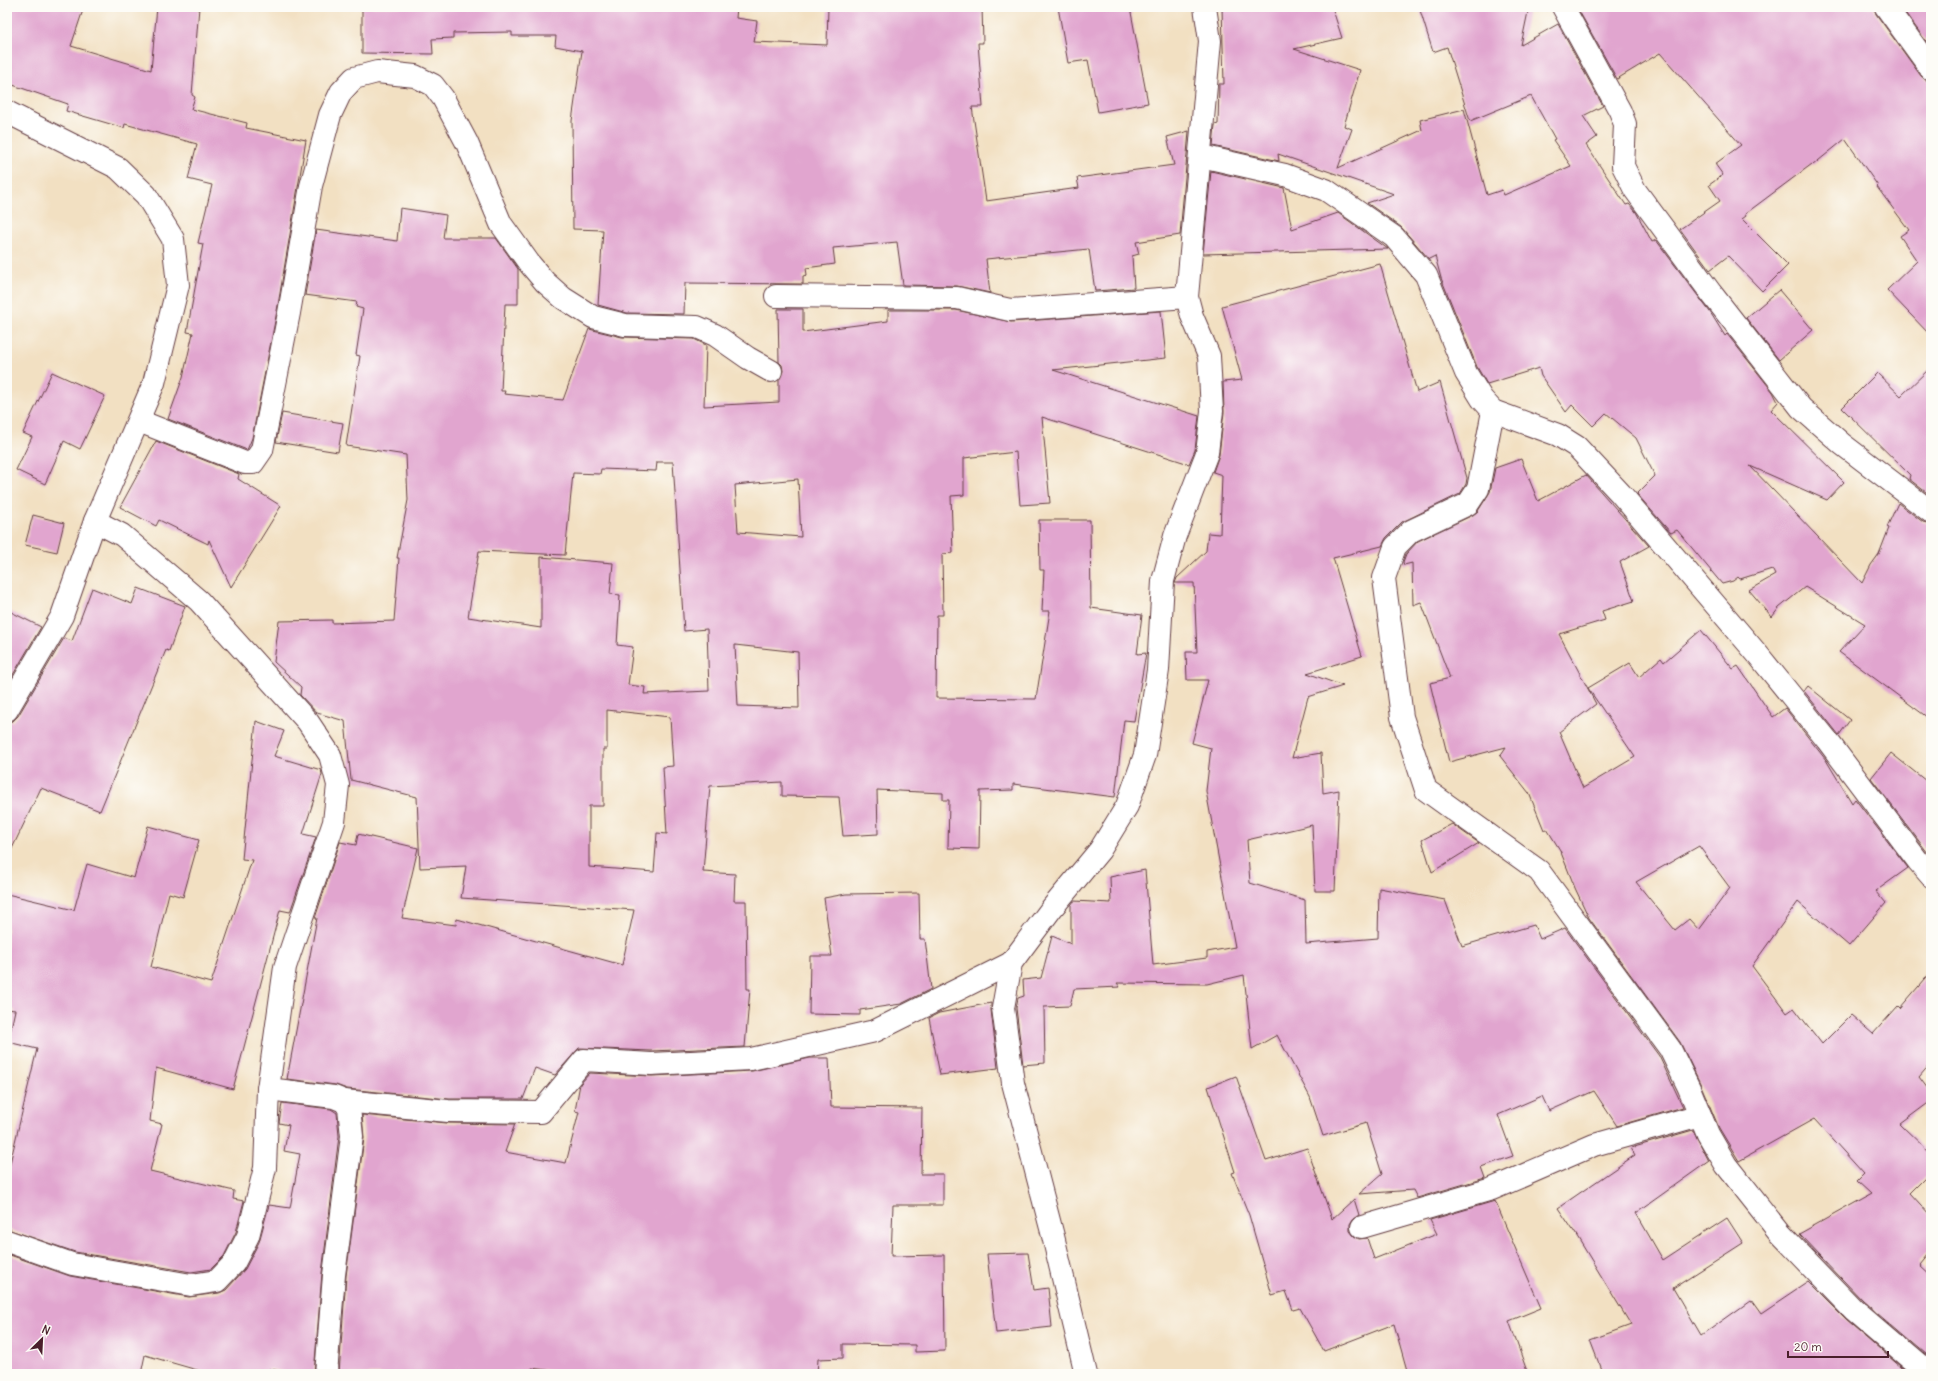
<svg xmlns="http://www.w3.org/2000/svg" width="1938" height="1381" font-family="Delius,sans-serif">
	<style>
		.building { fill: #e1a5cf; fill-rule: evenodd }
		.lines { fill: none; stroke-linecap: round; stroke-linejoin: round }
		.street-casing { stroke: #633c42; stroke-width: 24 }
		.street { stroke: #fff; stroke-width: 22 }
	</style>
	<rect width="100%" height="100%" fill="#fdfcf7"/>
	<filter id="ink" filterUnits="userSpaceOnUse"><feTurbulence type="fractalNoise" baseFrequency=".025" numOctaves="2"/><feDisplacementMap in="SourceGraphic" scale="8" xChannelSelector="R" yChannelSelector="G"/><feConvolveMatrix kernelMatrix="1 2 1 2 8 2 1 2 1" color-interpolation-filters="sRGB"/></filter>
	<filter id="wash" filterUnits="userSpaceOnUse"><feTurbulence type="fractalNoise" baseFrequency=".012" numOctaves="4" result="noise"/><feDisplacementMap in="SourceGraphic" scale="16" xChannelSelector="R" yChannelSelector="G"/><feGaussianBlur stdDeviation="0.9" result="paint"/><feColorMatrix in="noise" values="0 0 0 0 0 0 0 0 0 0 0 0 0 0 0 0 0 1.4 0 .05"/><feComposite in="paint" operator="in"/></filter>
	<g filter="url(#wash)">
		<rect width="100%" height="100%" fill="#f2e0c2"/>
		<g id="blocks">
			<g class="building">
				<path d="M 7,7 L 84,7 L 71,46 L 151,70 L 157,7 L 199,7 L 192,95 L 195,97 L 191,109 L 247,123 L 246,128 L 306,140 L 277,311 L 252,438 L 247,450 L 168,419 L 183,377 L 193,333 L 187,332 L 203,244 L 198,243 L 212,185 L 188,179 L 197,144 L 125,124 L 124,128 L 66,111 L 68,104 L 7,83 Z"/>
				<path d="M 362,7 L 737,7 L 736,18 L 757,21 L 754,42 L 827,45 L 828,7 L 982,7 L 983,43 L 978,43 L 983,107 L 972,107 L 986,201 L 1079,188 L 1077,178 L 1174,165 L 1167,137 L 1189,131 L 1180,235 L 1136,242 L 1139,254 L 1132,256 L 1134,288 L 1095,291 L 1089,249 L 986,259 L 990,293 L 957,286 L 903,285 L 897,242 L 833,248 L 835,264 L 806,268 L 807,275 L 803,276 L 803,284 L 685,283 L 684,314 L 627,313 L 598,305 L 603,230 L 573,229 L 572,121 L 582,51 L 555,46 L 556,36 L 512,36 L 512,32 L 453,33 L 453,38 L 432,39 L 433,54 L 362,53 Z"/>
				<path d="M 1058,7 L 1130,7 L 1148,103 L 1098,112 L 1088,60 L 1068,63 Z"/>
				<path d="M 1222,7 L 1332,7 L 1342,38 L 1294,49 L 1360,70 L 1344,126 L 1352,129 L 1338,168 L 1422,130 L 1420,120 L 1464,109 L 1487,195 L 1502,190 L 1504,195 L 1571,166 L 1553,140 L 1555,139 L 1531,96 L 1470,121 L 1447,47 L 1433,52 L 1419,7 L 1529,7 L 1521,45 L 1558,24 L 1603,106 L 1583,116 L 1597,137 L 1586,145 L 1626,205 L 1629,204 L 1636,212 L 1652,242 L 1656,240 L 1710,312 L 1725,336 L 1727,334 L 1773,392 L 1778,402 L 1771,410 L 1844,482 L 1827,500 L 1750,466 L 1862,583 L 1871,565 L 1879,554 L 1889,528 L 1887,527 L 1898,503 L 1923,522 L 1931,524 L 1931,720 L 1839,652 L 1865,624 L 1805,587 L 1779,608 L 1772,617 L 1749,590 L 1775,575 L 1772,569 L 1740,579 L 1738,577 L 1733,581 L 1722,584 L 1677,530 L 1671,533 L 1637,494 L 1655,476 L 1636,438 L 1606,413 L 1593,426 L 1572,405 L 1566,412 L 1541,376 L 1539,368 L 1487,384 L 1477,367 L 1441,278 L 1435,256 L 1429,259 L 1401,227 L 1367,203 L 1394,194 L 1278,154 L 1279,161 L 1213,146 L 1215,125 L 1218,124 L 1219,84 L 1224,84 Z"/>
				<path d="M 1586,7 L 1874,7 L 1876,14 L 1921,76 L 1926,80 L 1931,81 L 1931,336 L 1887,290 L 1917,261 L 1900,236 L 1909,230 L 1877,187 L 1878,186 L 1845,139 L 1813,165 L 1812,164 L 1745,214 L 1746,216 L 1742,219 L 1788,265 L 1762,291 L 1728,256 L 1710,270 L 1680,229 L 1720,201 L 1709,185 L 1723,175 L 1715,164 L 1741,145 L 1660,53 L 1617,79 L 1579,11 Z"/>
				<path d="M 1901,7 L 1931,7 L 1931,48 Z"/>
				<path d="M 1211,171 L 1284,188 L 1292,229 L 1338,213 L 1388,249 L 1203,254 Z"/>
				<path d="M 400,208 L 446,215 L 443,238 L 496,238 L 518,269 L 518,304 L 505,304 L 501,391 L 505,391 L 504,394 L 563,400 L 589,329 L 622,337 L 694,339 L 706,345 L 704,406 L 779,402 L 779,380 L 783,371 L 782,365 L 779,362 L 778,309 L 803,309 L 803,332 L 888,321 L 888,310 L 956,310 L 1011,322 L 1161,311 L 1166,358 L 1053,370 L 1199,416 L 1195,450 L 1189,464 L 1042,417 L 1050,503 L 1020,505 L 1016,452 L 964,458 L 964,495 L 951,496 L 953,553 L 942,554 L 943,615 L 937,615 L 936,698 L 1036,699 L 1050,611 L 1042,611 L 1044,570 L 1040,570 L 1039,520 L 1090,520 L 1091,608 L 1142,615 L 1137,654 L 1146,653 L 1134,721 L 1124,720 L 1115,797 L 1013,784 L 1013,790 L 980,791 L 979,849 L 948,848 L 949,800 L 943,800 L 943,793 L 877,790 L 878,834 L 843,836 L 839,797 L 782,796 L 782,782 L 710,786 L 703,872 L 735,874 L 734,901 L 746,901 L 747,989 L 750,989 L 745,1047 L 651,1051 L 579,1048 L 555,1075 L 535,1068 L 523,1099 L 449,1099 L 347,1089 L 336,1085 L 287,1079 L 317,918 L 315,918 L 340,842 L 356,845 L 358,834 L 418,848 L 402,918 L 456,925 L 457,919 L 622,965 L 634,910 L 461,898 L 466,866 L 420,868 L 417,797 L 351,780 L 345,721 L 317,713 L 300,695 L 301,687 L 274,662 L 279,621 L 332,620 L 332,623 L 394,621 L 399,558 L 397,558 L 408,500 L 406,455 L 346,446 L 360,356 L 356,355 L 363,309 L 356,307 L 357,302 L 305,295 L 316,230 L 397,241 ZM 657,462 L 673,462 L 684,631 L 707,629 L 709,691 L 644,694 L 645,687 L 628,685 L 633,647 L 617,645 L 620,595 L 610,594 L 613,563 L 541,557 L 541,628 L 468,617 L 479,551 L 565,555 L 573,473 L 600,474 L 601,469 L 656,471 ZM 798,479 L 801,537 L 738,532 L 735,485 ZM 735,645 L 798,652 L 799,708 L 738,706 ZM 607,710 L 670,717 L 673,766 L 663,767 L 667,834 L 657,833 L 654,872 L 589,867 L 589,806 L 603,806 L 603,749 L 607,749 Z"/>
				<path d="M 1380,264 L 1417,392 L 1440,382 L 1467,478 L 1466,484 L 1460,494 L 1402,522 L 1386,538 L 1382,546 L 1333,558 L 1362,656 L 1307,673 L 1343,686 L 1308,697 L 1292,758 L 1321,753 L 1323,793 L 1339,790 L 1335,891 L 1315,891 L 1312,825 L 1247,840 L 1250,883 L 1305,900 L 1306,944 L 1378,938 L 1379,888 L 1445,900 L 1462,946 L 1534,925 L 1540,939 L 1565,928 L 1659,1056 L 1683,1107 L 1617,1126 L 1594,1091 L 1549,1111 L 1542,1096 L 1498,1115 L 1513,1156 L 1481,1167 L 1485,1178 L 1417,1198 L 1413,1190 L 1359,1194 L 1382,1174 L 1366,1123 L 1323,1136 L 1310,1097 L 1277,1035 L 1252,1049 L 1244,975 L 1207,984 L 1117,983 L 1120,987 L 1074,989 L 1070,1006 L 1044,1007 L 1045,1063 L 1023,1065 L 1016,1008 L 1018,998 L 1024,996 L 1023,980 L 1041,978 L 1052,936 L 1071,944 L 1071,905 L 1074,901 L 1111,903 L 1110,877 L 1145,870 L 1153,965 L 1207,958 L 1207,952 L 1235,947 L 1206,791 L 1211,748 L 1192,743 L 1208,680 L 1187,680 L 1186,652 L 1197,652 L 1194,583 L 1175,583 L 1177,578 L 1206,551 L 1208,533 L 1220,534 L 1222,475 L 1213,472 L 1219,455 L 1224,412 L 1223,382 L 1242,380 L 1222,306 Z"/>
				<path d="M 1779,290 L 1813,330 L 1779,360 L 1746,318 Z"/>
				<path d="M 1931,367 L 1931,496 L 1909,479 L 1910,475 L 1842,408 L 1877,373 L 1901,396 Z"/>
				<path d="M 52,372 L 105,396 L 80,449 L 64,441 L 45,484 L 16,470 L 32,437 L 23,433 Z"/>
				<path d="M 282,413 L 343,423 L 338,452 L 276,442 Z"/>
				<path d="M 156,441 L 239,474 L 238,479 L 281,506 L 231,587 L 209,540 L 208,544 L 159,520 L 156,526 L 120,507 Z"/>
				<path d="M 1521,459 L 1538,501 L 1586,475 L 1649,546 L 1620,562 L 1634,601 L 1602,611 L 1605,620 L 1559,634 L 1596,704 L 1559,732 L 1583,788 L 1635,757 L 1588,688 L 1630,663 L 1639,677 L 1661,658 L 1664,662 L 1701,630 L 1733,669 L 1738,666 L 1773,717 L 1785,708 L 1826,760 L 1852,803 L 1855,799 L 1908,868 L 1876,891 L 1886,903 L 1849,946 L 1798,902 L 1752,966 L 1787,1013 L 1794,1008 L 1822,1044 L 1851,1015 L 1873,1034 L 1898,1006 L 1900,1008 L 1931,972 L 1931,1063 L 1919,1077 L 1931,1093 L 1931,1101 L 1900,1124 L 1931,1154 L 1931,1172 L 1910,1193 L 1931,1216 L 1931,1248 L 1918,1264 L 1931,1276 L 1931,1359 L 1863,1301 L 1799,1234 L 1871,1194 L 1857,1181 L 1864,1174 L 1814,1119 L 1739,1161 L 1719,1128 L 1700,1083 L 1680,1042 L 1589,918 L 1575,888 L 1560,850 L 1547,829 L 1544,830 L 1529,793 L 1500,756 L 1506,747 L 1449,762 L 1430,683 L 1450,678 L 1421,602 L 1413,605 L 1412,563 L 1404,565 L 1403,562 L 1406,554 L 1418,541 L 1473,515 L 1478,511 L 1490,492 L 1495,468 ZM 1699,846 L 1730,888 L 1699,930 L 1689,919 L 1675,930 L 1636,882 Z"/>
				<path d="M 33,515 L 64,523 L 57,552 L 25,545 Z"/>
				<path d="M 92,588 L 132,604 L 138,588 L 185,606 L 169,651 L 166,650 L 100,811 L 41,788 L 7,859 L 7,722 L 13,721 L 18,716 L 64,638 L 72,641 Z"/>
				<path d="M 7,610 L 41,627 L 7,685 Z"/>
				<path d="M 1808,686 L 1850,720 L 1839,735 L 1804,691 Z"/>
				<path d="M 256,721 L 284,731 L 274,756 L 321,770 L 322,774 L 303,834 L 316,837 L 290,912 L 280,910 L 233,1089 L 156,1068 L 150,1121 L 162,1124 L 150,1171 L 234,1191 L 233,1199 L 244,1201 L 236,1232 L 224,1256 L 211,1269 L 191,1272 L 75,1252 L 7,1229 L 7,1176 L 37,1049 L 8,1042 L 15,1010 L 7,1009 L 7,894 L 74,910 L 87,864 L 134,878 L 148,826 L 199,840 L 183,897 L 169,893 L 151,967 L 211,983 L 252,860 L 242,859 Z"/>
				<path d="M 1891,753 L 1931,785 L 1931,851 L 1928,853 L 1871,778 Z"/>
				<path d="M 1452,824 L 1479,843 L 1432,872 L 1422,840 Z"/>
				<path d="M 919,893 L 920,939 L 925,939 L 931,989 L 901,1004 L 860,1010 L 860,1015 L 809,1014 L 810,956 L 832,956 L 824,898 L 846,894 Z"/>
				<path d="M 991,1003 L 991,1010 L 998,1068 L 940,1075 L 929,1018 L 939,1013 Z"/>
				<path d="M 810,1058 L 829,1058 L 831,1107 L 922,1108 L 921,1174 L 943,1174 L 943,1205 L 893,1205 L 891,1256 L 944,1255 L 945,1351 L 915,1352 L 915,1345 L 843,1344 L 843,1358 L 818,1359 L 817,1374 L 574,1374 L 532,1368 L 529,1374 L 339,1374 L 346,1276 L 364,1138 L 362,1115 L 447,1123 L 515,1124 L 505,1152 L 566,1163 L 579,1112 L 575,1111 L 580,1084 L 590,1073 L 652,1076 L 752,1071 Z"/>
				<path d="M 1236,1076 L 1266,1161 L 1307,1148 L 1332,1219 L 1354,1199 L 1359,1215 L 1353,1219 L 1350,1224 L 1350,1231 L 1354,1236 L 1359,1239 L 1367,1238 L 1374,1259 L 1437,1234 L 1430,1220 L 1495,1201 L 1541,1308 L 1509,1321 L 1528,1374 L 1408,1374 L 1394,1324 L 1324,1351 L 1300,1308 L 1293,1310 L 1286,1291 L 1272,1295 L 1249,1215 L 1232,1173 L 1235,1172 L 1208,1087 Z"/>
				<path d="M 282,1103 L 331,1109 L 337,1113 L 339,1136 L 322,1273 L 314,1374 L 297,1374 L 269,1369 L 268,1374 L 211,1374 L 145,1355 L 141,1374 L 7,1374 L 7,1254 L 70,1276 L 189,1297 L 219,1293 L 226,1290 L 245,1269 L 259,1242 L 269,1205 L 290,1208 L 300,1154 L 284,1151 L 289,1125 L 279,1123 Z"/>
				<path d="M 1693,1130 L 1709,1161 L 1636,1213 L 1663,1260 L 1727,1218 L 1743,1243 L 1673,1288 L 1701,1336 L 1750,1301 L 1760,1315 L 1809,1282 L 1846,1319 L 1910,1374 L 1603,1374 L 1590,1340 L 1631,1325 L 1575,1233 L 1558,1208 L 1635,1155 L 1631,1148 Z"/>
				<path d="M 1028,1253 L 1034,1290 L 1048,1288 L 1052,1327 L 996,1333 L 987,1254 Z"/>
			</g>
		</g>
	</g>
	<g filter="url(#ink)">
		<use href="#blocks" fill-opacity="0" stroke="#633c42" stroke-width="1"/>
		<g class="lines">
			<g class="street-casing">
				<g id="street">
					<path d="M 1563,7 L 1620,111 L 1625,124 L 1623,166 L 1635,190 L 1711,293 L 1801,408 L 1842,444 L 1931,512"/>
					<path d="M 1886,7 L 1931,69"/>
					<path d="M 7,112 L 118,168 L 146,195 L 173,239 L 178,285 L 154,383 L 95,521 L 62,616 L 7,710"/>
					<path d="M 1201,156 L 1285,175 L 1326,190 L 1394,237 L 1426,275 L 1466,373 L 1482,399 L 1493,411 L 1558,435 L 1577,447 L 1621,494 L 1759,656 L 1827,740 L 1918,861 L 1931,876"/>
					<path d="M 776,296 L 957,298 L 1010,310 L 1187,297"/>
					<path d="M 1493,411 L 1478,489 L 1468,504 L 1411,531 L 1395,547 L 1384,578 L 1402,717 L 1426,790 L 1539,871 L 1670,1049 L 1689,1088 L 1708,1134 L 1726,1165 L 1779,1232 L 1854,1310 L 1929,1374"/>
					<path d="M 139,421 L 245,463 L 253,463 L 262,450 L 289,313 L 311,186 L 330,115 L 341,92 L 354,78 L 377,72 L 415,76 L 433,85 L 443,98 L 467,143 L 501,224 L 529,263 L 545,282 L 563,298 L 593,317 L 625,325 L 697,327 L 715,335 L 748,358 L 771,371"/>
					<path d="M 268,1089 L 334,1097 L 344,1101 L 349,1108 L 352,1136 L 334,1275 L 326,1374"/>
					<path d="M 344,1101 L 448,1111 L 541,1112 L 584,1060 L 651,1064 L 751,1059 L 875,1031 L 1011,963"/>
					<path d="M 1362,1227 L 1492,1189 L 1594,1145 L 1700,1115"/>
					<path d="M 7,1241 L 72,1264 L 191,1285 L 217,1281 L 234,1263 L 248,1236 L 265,1168 L 268,1089 L 285,967 L 334,822 L 338,785 L 330,755 L 308,722 L 199,601 L 122,535 L 95,521"/>
					<path d="M 1086,1374 L 1053,1236 L 1013,1083 L 1003,1008 L 1011,963 L 1052,908 L 1100,850 L 1127,806 L 1145,755 L 1158,670 L 1163,581 L 1175,536 L 1207,453 L 1212,411 L 1209,356 L 1192,316 L 1187,297 L 1210,41 L 1205,7"/>
				</g>
			</g>
			<use href="#street" class="street"/>
		</g>
	</g>
	<rect width="1938" height="1381" fill="none" stroke="#fdfcf7" stroke-width="24"/>
	<g transform="translate(42 1339) rotate(24)" stroke="#fdfcf7" stroke-width="3" paint-order="stroke">
	<path d="M0-3L7 15L0 10L-7 15Z" fill="#4a1f2b"/>
	<text y="-6" font-size="11" font-weight="bold" text-anchor="middle" fill="#4a1f2b">N</text>
	</g>
	<path d="M1788 1351v6h100v-6" fill="none" stroke="#4a1f2b" stroke-width="2"/>
	<text x="1794" y="1351" font-size="12" fill="#4a1f2b" stroke="#fdfcf7" stroke-width="3" paint-order="stroke">20 m</text>
</svg>
